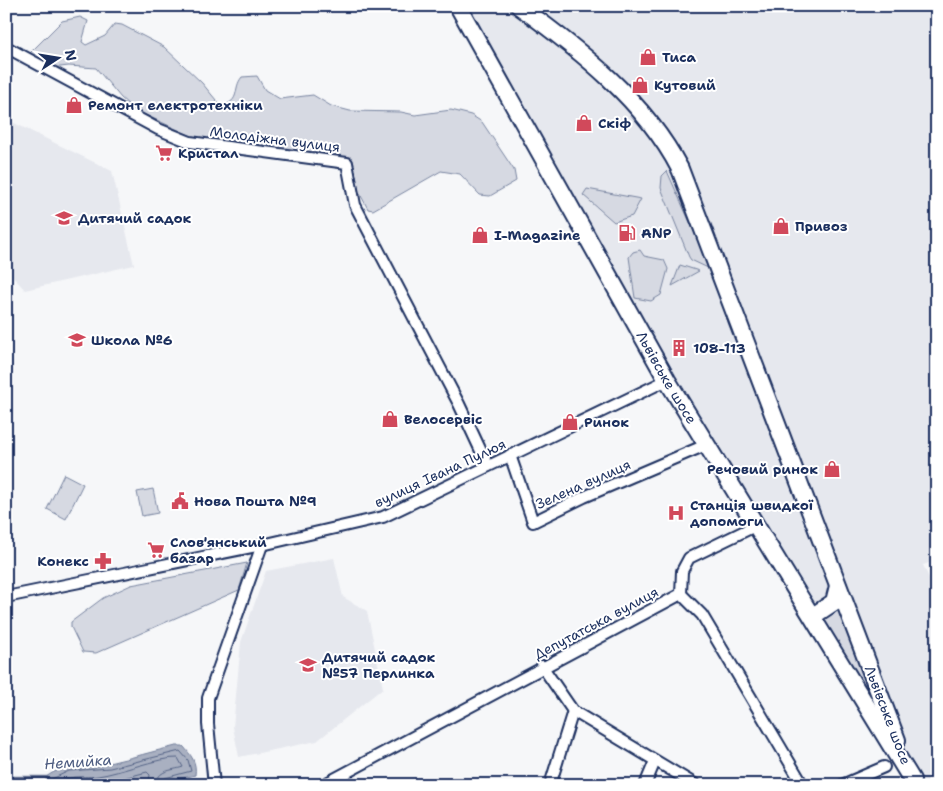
<svg xmlns="http://www.w3.org/2000/svg" width="943" height="791" font-family="'Shantell Sans',sans-serif">
	<style>
		.built { fill: #e6e8ee }
		.green { fill: #d6d9e2; stroke: #7884a0 }
		.water { fill: #a9b0c1; stroke: #707c99 }
		.lines { fill: none; stroke-linecap: round; stroke-linejoin: round }
		.shore { stroke: #546386; stroke-width: 1 }
		.stream { stroke: #707c99; stroke-width: 2.5 }
		.street-casing { stroke: #1b2f5e; stroke-width: 14 }
		.primary-casing { stroke: #1b2f5e; stroke-width: 20 }
		.street { stroke: #fff; stroke-width: 10 }
		.primary { stroke: #fff; stroke-width: 16 }
		.labels { text-anchor: middle; dominant-baseline: central; stroke-width: 4; stroke-linejoin: round; paint-order: stroke }
		.poi-label { font-size: 14px; font-weight: bold; fill: #1b2f5e; stroke: #fff; text-anchor: start }
		.street-label { font-size: 14px; fill: #1b2f5e; stroke: #fff }
		.water-label { font-size: 15px; font-style: italic; fill: #4d5c81; stroke: #fff }
	</style>
	<rect width="100%" height="100%" fill="#f6f7f9"/>
	<filter id="ink" filterUnits="userSpaceOnUse"><feTurbulence type="fractalNoise" baseFrequency=".02" numOctaves="2"/><feDisplacementMap in="SourceGraphic" scale="10" xChannelSelector="R" yChannelSelector="G"/><feConvolveMatrix kernelMatrix="1 2 1 2 8 2 1 2 1" color-interpolation-filters="sRGB"/></filter>
	<g filter="url(#ink)">
		<g class="built">
			<path d="M 463,6 L 937,6 L 937,560 L 923,565 L 937,595 L 937,785 L 917,785 L 670,378 Z"/>
			<path d="M 6,119 L 112,171 L 134,265 L 25,290 L 6,269 Z"/>
			<path d="M 645,383 L 647,388 L 495,461 L 492,456 Z"/>
			<path d="M 334,558 L 343,597 L 367,611 L 383,688 L 317,741 L 239,757 L 233,727 L 241,642 L 266,571 Z"/>
		</g>
		<g class="green">
			<path d="M 80,17 L 88,21 L 82,42 L 86,45 L 105,36 L 115,24 L 122,25 L 164,47 L 202,83 L 221,106 C 242,101 232,89 242,77 L 257,76 L 265,90 L 280,99 L 313,95 L 331,106 L 350,111 L 401,112 L 415,115 L 451,110 L 471,115 L 482,122 L 514,170 L 516,181 L 490,196 L 480,195 L 460,174 L 441,171 L 373,210 L 368,209 L 359,192 L 353,160 L 198,139 L 135,110 L 121,98 L 96,68 L 69,66 L 51,68 L 32,61 L 30,53 L 62,21 Z"/>
			<path d="M 667,171 L 709,265 L 708,268 L 691,260 L 689,257 L 661,188 L 662,176 Z"/>
			<path d="M 587,189 L 641,199 L 632,216 L 614,222 L 583,195 Z"/>
			<path d="M 640,250 L 644,256 L 664,260 L 668,269 L 661,295 L 651,301 L 635,298 L 629,257 L 633,252 Z"/>
			<path d="M 680,265 L 699,271 L 672,286 Z"/>
			<path d="M 64,474 L 83,484 L 66,519 L 47,509 Z"/>
			<path d="M 153,489 L 158,513 L 142,516 L 137,492 Z"/>
			<path d="M 247,563 L 239,590 L 96,653 L 83,652 L 71,627 L 71,622 L 103,598 L 131,585 Z"/>
			<path d="M 836,595 L 912,780 L 813,616 Z"/>
		</g>
		<path class="water" d="M 176,746 L 183,746 C 191,755 197,762 195,775 L 155,785 L 46,783 L 46,777 C 65,763 86,767 109,763 C 131,758 154,751 176,746 Z"/>
		<g class="lines">
			<g class="shore">
				<path d="M 51,785 L 52,779 L 69,771 L 110,768 L 180,751 L 188,760 L 191,771 L 165,778 L 162,785"/>
				<path d="M 57,785 C 64,774 86,778 98,776 C 120,773 159,757 178,758 L 183,767 C 172,771 157,769 156,785"/>
				<path d="M 79,785 L 112,781 L 147,772 L 150,775 L 148,785"/>
			</g>
			<path class="stream" d="M 6,777 L 47,777"/>
			<g class="street-casing">
				<g id="street">
					<path d="M 6,47 L 158,129 L 190,142 L 347,163 L 355,205 L 459,404 L 488,466"/>
					<path d="M 510,455 L 533,522 L 584,497 L 708,444"/>
					<path d="M 681,594 L 682,571 L 689,558 L 757,525"/>
					<path d="M 6,597 L 262,545 L 383,517 L 667,380"/>
					<path d="M 542,666 L 573,711 L 696,785"/>
					<path d="M 214,785 L 208,724 L 208,698 L 262,545"/>
					<path d="M 323,785 L 681,594 L 702,615 L 803,785"/>
					<path d="M 550,785 L 573,711"/>
					<path d="M 645,785 L 655,761"/>
					<path d="M 842,785 L 884,767"/>
				</g>
			</g>
			<g class="primary-casing">
				<g id="primary">
					<path id="s1" d="M 458,6 L 667,380 L 912,780"/>
					<path d="M 519,6 C 581,51 644,100 680,169 L 897,740"/>
					<path d="M 813,616 L 834,602 L 838,586"/>
				</g>
			</g>
			<use href="#street" class="street"/>
			<use href="#primary" class="primary"/>
		</g>
	</g>
	<defs>
		<g id="shop-bare" transform="scale(1.35)"><path d="M-5-2.5h2.3a2.7 3.5 0 0 1 5.4 0H5L5.5 6h-11ZM-1.5-2.5h3a1.5 2.3 0 0 0-3 0Z" fill="#d1495b" stroke="#fff" stroke-width="2.5" paint-order="stroke"/></g>
		<g id="supermarket-bare" transform="scale(1.35)"><path d="M-6-5.5h2.5l.6 2H6L4.5 2H-2.5L-4.4-4H-6ZM-1.5 3.2a1.3 1.3 0 1 0 .1 0ZM3 3.2a1.3 1.3 0 1 0 .1 0Z" fill="#d1495b" stroke="#fff" stroke-width="2.5" paint-order="stroke"/></g>
		<g id="school-bare" transform="scale(1.35)"><path d="M0-5L7-2L0 1L-7-2ZM-4 1L0 2.5L4 1V4Q0 6-4 4Z" fill="#d1495b" stroke="#fff" stroke-width="2.5" paint-order="stroke"/></g>
		<g id="fuel-bare" transform="scale(1.35)"><path d="M-5.5-6h7V0h2V4h1.3V-2.5L3-4.5l.8-.8L6-3V5H2.5V1h-1V6h-7ZM-4.2-4.7v3.2H.2V-4.7Z" fill="#d1495b" stroke="#fff" stroke-width="2.5" paint-order="stroke"/></g>
		<g id="building-bare" transform="scale(1.35)"><path d="M-4-6H4V6H1V3H-1V6H-4ZM-2.5-4.3h1.7v1.8h-1.7ZM.8-4.3h1.7v1.8H.8ZM-2.5-1h1.7V.8h-1.7ZM.8-1h1.7V.8H.8Z" fill="#d1495b" stroke="#fff" stroke-width="2.5" paint-order="stroke"/></g>
		<g id="civic-bare" transform="scale(1.35)"><path d="M-.6-6.5H3V-4.5H.6V-3L4-1V1h2V6H-6V1h2V-1L-.6-3ZM-1.2 2.5V6h2.4V2.5Z" fill="#d1495b" stroke="#fff" stroke-width="2.5" paint-order="stroke"/></g>
		<g id="hospital-bare" transform="scale(1.35)"><path d="M-5-5h3v3.5h4V-5h3V5h-3V1.5h-4V5h-3Z" fill="#d1495b" stroke="#fff" stroke-width="2.5" paint-order="stroke"/></g>
		<g id="pharmacy-bare" transform="scale(1.35)"><path d="M-2-6h4v4h4v4h-4v4h-4v-4h-4v-4h4Z" fill="#d1495b" stroke="#fff" stroke-width="2.5" paint-order="stroke"/></g>
	</defs>
	<g fill-rule="evenodd">
		<use href="#shop-bare" x="648" y="57"/>
		<use href="#shop-bare" x="640" y="85"/>
		<use href="#shop-bare" x="74" y="105"/>
		<use href="#shop-bare" x="584" y="123"/>
		<use href="#supermarket-bare" x="164" y="153"/>
		<use href="#school-bare" x="64" y="218"/>
		<use href="#shop-bare" x="781" y="226"/>
		<use href="#fuel-bare" x="627" y="233"/>
		<use href="#shop-bare" x="480" y="235"/>
		<use href="#school-bare" x="77" y="340"/>
		<use href="#building-bare" x="679" y="348"/>
		<use href="#shop-bare" x="390" y="419"/>
		<use href="#shop-bare" x="570" y="422"/>
		<use href="#shop-bare" x="832" y="469"/>
		<use href="#civic-bare" x="180" y="501"/>
		<use href="#hospital-bare" x="676" y="513"/>
		<use href="#supermarket-bare" x="156" y="550"/>
		<use href="#pharmacy-bare" x="103" y="561"/>
		<use href="#school-bare" x="308" y="665"/>
	</g>
	<g class="labels">
		<g class="poi-label">
			<text x="662" y="57">Тиса</text>
			<text x="654" y="85">Кутовий</text>
			<text x="88" y="105">Ремонт електротехніки</text>
			<text x="598" y="123">Скіф</text>
			<text x="178" y="153">Кристал</text>
			<text x="78" y="218">Дитячий садок</text>
			<text x="795" y="226">Привоз</text>
			<text x="641" y="233">ANP</text>
			<text x="494" y="235">I-Magazine</text>
			<text x="91" y="340">Школа №6</text>
			<text x="693" y="348">108-113</text>
			<text x="404" y="419">Велосервіс</text>
			<text x="584" y="422">Ринок</text>
			<text x="818" y="469" text-anchor="end">Речовий ринок</text>
			<text x="194" y="501">Нова Пошта №9</text>
			<text x="690" y="505">Станція швидкої<tspan x="690" dy="16">допомоги</tspan></text>
			<text x="170" y="542">Слов'янський<tspan x="170" dy="16">базар</tspan></text>
			<text x="89" y="561" text-anchor="end">Конекс</text>
			<text x="322" y="657">Дитячий садок<tspan x="322" dy="16">№57 Перлинка</tspan></text>
		</g>
		<g class="street-label">
			<text transform="translate(275 139) rotate(7)">Молодіжна вулиця</text>
			<text stroke="none"><textPath href="#s1" startOffset="426">Львівське шосе</textPath></text>
			<text transform="translate(440 473) rotate(-25)">вулиця Івана Пулюя</text>
			<text transform="translate(583 484) rotate(-24)">Зелена вулиця</text>
			<text transform="translate(596 623) rotate(-28)">Депутатська вулиця</text>
			<text transform="translate(888 715) rotate(69)">Львівське шосе</text>
		</g>
		<g class="water-label">
			<text transform="translate(78 762) rotate(-4)">Немийка</text>
		</g>
	</g>
	<rect width="943" height="791" fill="none" stroke="#fff" stroke-width="25"/>
	<rect x="12" y="12" width="918" height="766" fill="none" stroke="#1b2f5e" stroke-width="2" filter="url(#ink)"/>
	<g transform="translate(58 58) rotate(78)" stroke="#ffffff" stroke-width="4" paint-order="stroke">
	<path d="M0-4L9 19L0 12L-9 19Z" fill="#1b2f5e"/>
	<text y="-8" font-size="14" font-weight="bold" text-anchor="middle" fill="#1b2f5e">N</text>
	</g>
</svg>
